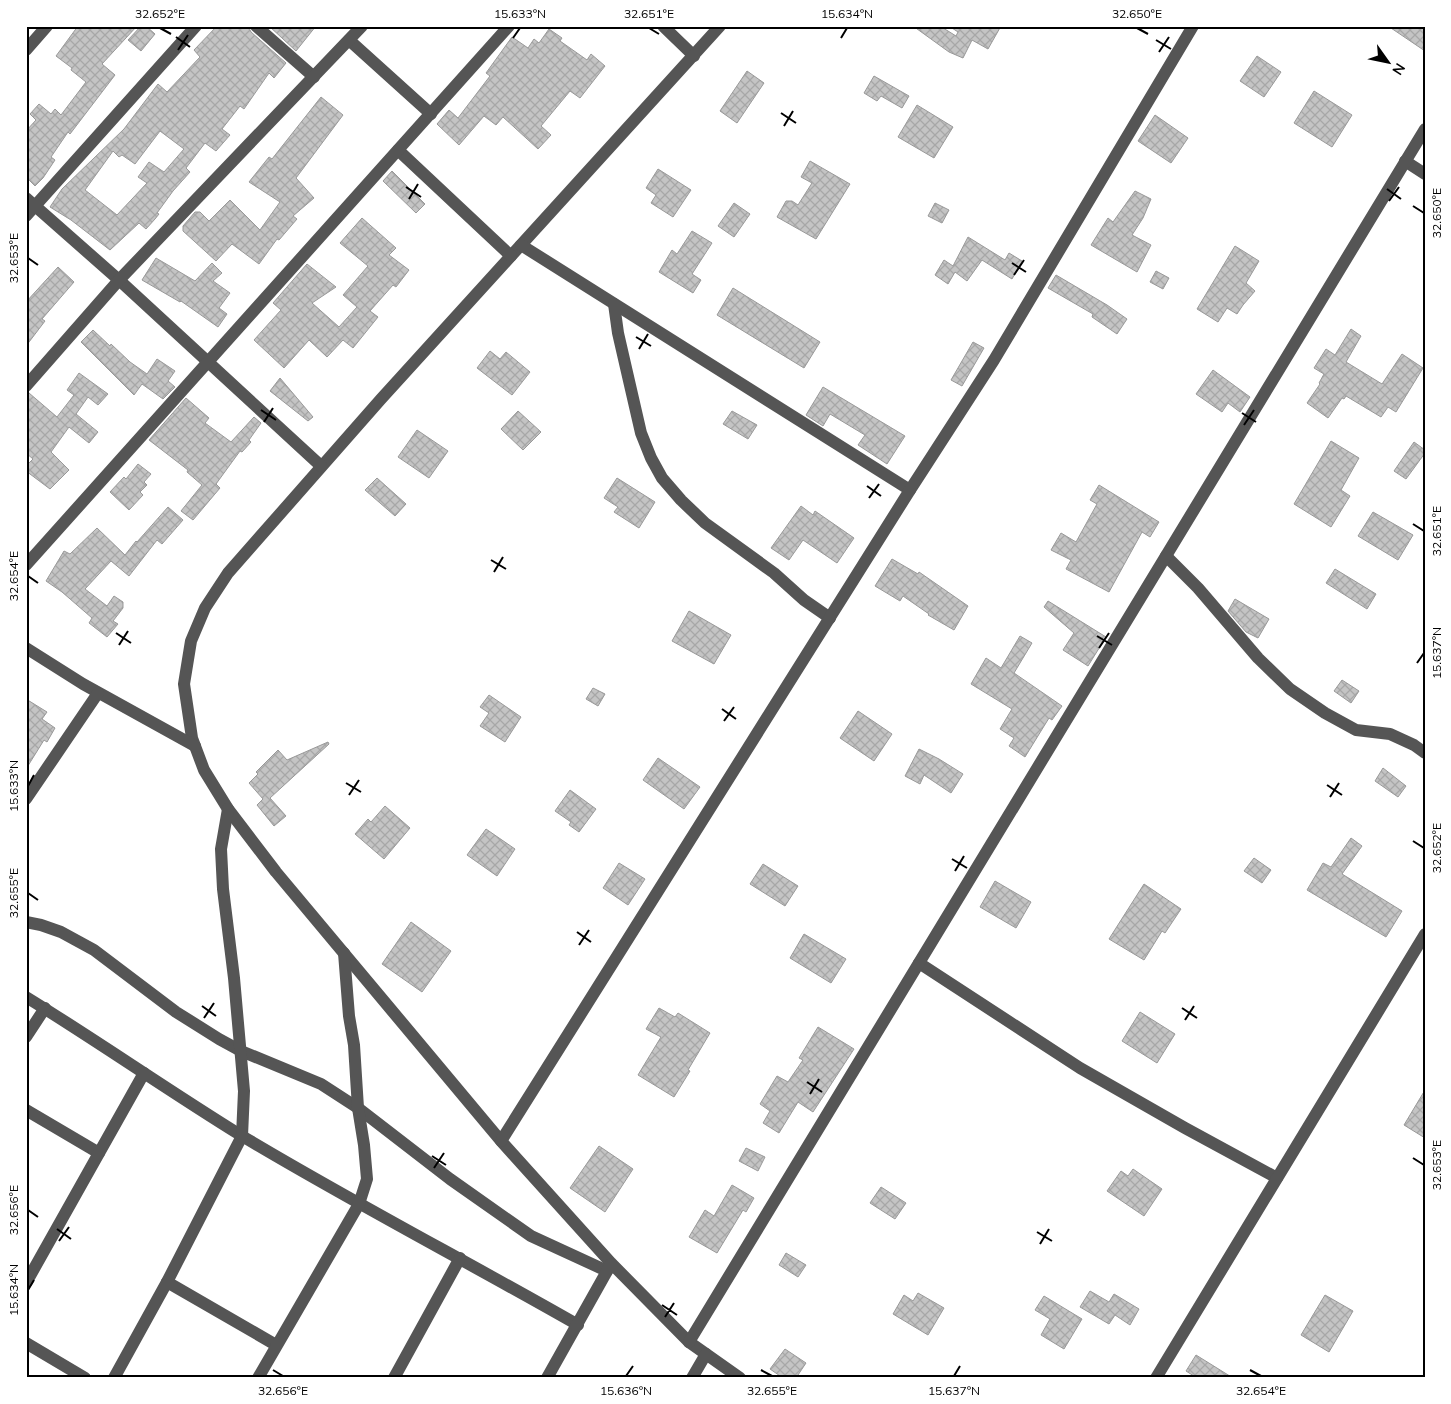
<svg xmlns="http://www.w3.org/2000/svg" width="1451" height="1404" font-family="Mulish,sans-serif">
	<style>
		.building { fill: url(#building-cross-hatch); stroke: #999; fill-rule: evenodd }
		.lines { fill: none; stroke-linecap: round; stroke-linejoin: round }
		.minor { stroke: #555; stroke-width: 12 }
		.ticks { fill: none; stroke: #000; stroke-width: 2 }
		.neatline { fill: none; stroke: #000; stroke-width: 2 }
		.ticks-label { font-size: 12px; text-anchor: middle; fill: #000 }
	</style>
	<defs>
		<pattern id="building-cross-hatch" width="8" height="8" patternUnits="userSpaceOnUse" patternTransform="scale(1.25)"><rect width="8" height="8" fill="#c4c4c4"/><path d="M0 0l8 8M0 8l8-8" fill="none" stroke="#a7a7a7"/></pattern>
	</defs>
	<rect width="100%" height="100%" fill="#fff"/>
	<g class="building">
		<path d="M 78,26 L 137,26 L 102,64 L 115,75 L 70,134 L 68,132 L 51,157 L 55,160 L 43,178 L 35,186 L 26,177 L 26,131 L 36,120 L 30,114 L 39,104 L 51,114 L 55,109 L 61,115 L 86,82 L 71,70 L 72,68 L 56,56 Z"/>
		<path d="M 141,26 L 146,26 L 155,34 L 141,51 L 128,40 Z"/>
		<path d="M 217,26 L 248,26 L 251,32 L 286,63 L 274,78 L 269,73 L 244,109 L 240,106 L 222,129 L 230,135 L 216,151 L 205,143 L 186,168 L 190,172 L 173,191 L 157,213 L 159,214 L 155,219 L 146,229 L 139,223 L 110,250 L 71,220 L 50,207 L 62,189 L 124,129 L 158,84 L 167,92 L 200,57 L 194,50 ZM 160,131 L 184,149 L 164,172 L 149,162 L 138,177 L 147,183 L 117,215 L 85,190 L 113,151 L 119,157 L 122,155 L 135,164 Z"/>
		<path d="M 269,26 L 316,26 L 296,51 Z"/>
		<path d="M 913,26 L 940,26 L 956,36 L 958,32 L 949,26 L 1001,26 L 988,49 L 972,40 L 963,58 L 949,52 Z"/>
		<path d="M 1388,26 L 1425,26 L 1425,51 Z"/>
		<path d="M 549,29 L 562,38 L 560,41 L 587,60 L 591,54 L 605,66 L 580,98 L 570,91 L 541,126 L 551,135 L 538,149 L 503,117 L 496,125 L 484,116 L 459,145 L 437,124 L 449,110 L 458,118 L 490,76 L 486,73 L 512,37 L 528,48 L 534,39 L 539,43 Z"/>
		<path d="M 1257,56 L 1281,72 L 1264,97 L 1240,81 Z"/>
		<path d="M 747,71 L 764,83 L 737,123 L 720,111 Z"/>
		<path d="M 874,76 L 909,96 L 902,108 L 881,96 L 877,101 L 864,93 Z"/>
		<path d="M 1314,91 L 1352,115 L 1332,147 L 1294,123 Z"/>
		<path d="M 321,97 L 343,115 L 296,178 L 314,198 L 293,216 L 297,219 L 279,240 L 277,239 L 259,264 L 232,244 L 216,261 L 183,231 L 183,226 L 195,212 L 200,212 L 209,221 L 230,200 L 260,230 L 280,202 L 249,182 L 269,157 L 272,159 Z"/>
		<path d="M 917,105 L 953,127 L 934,158 L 898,137 Z"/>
		<path d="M 1155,115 L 1188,138 L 1171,163 L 1138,141 Z"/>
		<path d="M 810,161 L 850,184 L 816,239 L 777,217 L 786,201 L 792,201 L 798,205 L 812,183 L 801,177 Z"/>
		<path d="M 658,169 L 691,190 L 673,217 L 651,203 L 656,195 L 646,188 Z"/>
		<path d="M 392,171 L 425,204 L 416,213 L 383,181 Z"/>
		<path d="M 1135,191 L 1151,199 L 1143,218 L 1132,235 L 1151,245 L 1137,272 L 1091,245 L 1108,218 L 1113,222 Z"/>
		<path d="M 734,203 L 750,214 L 734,237 L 718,226 Z"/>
		<path d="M 935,203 L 949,210 L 942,223 L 928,216 Z"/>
		<path d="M 362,218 L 396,248 L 389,255 L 409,270 L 396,287 L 393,285 L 370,311 L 378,317 L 353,348 L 343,340 L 327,357 L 309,340 L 284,368 L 254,340 L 281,310 L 273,303 L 307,264 L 336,287 L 312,303 L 339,327 L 357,307 L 343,295 L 368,266 L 340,243 Z"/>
		<path d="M 692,231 L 712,243 L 692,274 L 701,280 L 693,293 L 659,272 L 672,250 L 677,254 Z"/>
		<path d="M 968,237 L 1005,260 L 1009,253 L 1022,261 L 1012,279 L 982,260 L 967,281 L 955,272 L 948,284 L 935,275 L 944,260 L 953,266 Z"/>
		<path d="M 1235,246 L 1259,261 L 1246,283 L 1255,291 L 1243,305 L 1237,314 L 1227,308 L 1218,322 L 1197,309 Z"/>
		<path d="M 156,258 L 195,281 L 212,263 L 222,273 L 213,281 L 230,293 L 219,308 L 227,314 L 218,327 L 181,301 L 180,302 L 142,280 Z"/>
		<path d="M 58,267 L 74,282 L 42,319 L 45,321 L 26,346 L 26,302 Z"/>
		<path d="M 1156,271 L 1169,278 L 1163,289 L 1150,282 Z"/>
		<path d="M 1056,275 L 1107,305 L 1127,319 L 1117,334 L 1092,317 L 1093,314 L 1048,288 Z"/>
		<path d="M 733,288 L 820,342 L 804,368 L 717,315 Z"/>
		<path d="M 1351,329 L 1361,336 L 1346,362 L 1382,384 L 1402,354 L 1423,368 L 1396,412 L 1388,407 L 1381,417 L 1346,396 L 1344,399 L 1342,398 L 1328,418 L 1307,403 L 1320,384 L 1319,383 L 1324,374 L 1314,368 L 1326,349 L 1335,355 Z"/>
		<path d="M 93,330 L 110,346 L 111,344 L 130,362 L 147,374 L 157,359 L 175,371 L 168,381 L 175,387 L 163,399 L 142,384 L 134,395 L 81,342 Z"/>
		<path d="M 973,342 L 984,348 L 962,386 L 951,380 Z"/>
		<path d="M 490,351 L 500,359 L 506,352 L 530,372 L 512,395 L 477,368 Z"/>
		<path d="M 1213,370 L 1250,397 L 1240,412 L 1228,403 L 1222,412 L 1196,394 Z"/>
		<path d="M 79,373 L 108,394 L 98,405 L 88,397 L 76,414 L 98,432 L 89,443 L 69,427 L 51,452 L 69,470 L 50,489 L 26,471 L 26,466 L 33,459 L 26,453 L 26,394 L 29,393 L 57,417 L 74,395 L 67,390 Z"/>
		<path d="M 280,378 L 313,417 L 308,421 L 270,391 Z"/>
		<path d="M 823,387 L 905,436 L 887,464 L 858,445 L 865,435 L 830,414 L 823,426 L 806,415 Z"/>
		<path d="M 186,398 L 209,418 L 205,423 L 231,442 L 254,417 L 261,423 L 249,440 L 251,442 L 242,452 L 240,451 L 216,484 L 220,488 L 193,520 L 181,511 L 202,485 L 187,472 L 188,470 L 149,440 Z"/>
		<path d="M 518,411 L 541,432 L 523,450 L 501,429 Z"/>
		<path d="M 732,411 L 757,425 L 748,439 L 723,424 Z"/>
		<path d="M 417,430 L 448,451 L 429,478 L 398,457 Z"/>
		<path d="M 1331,441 L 1359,458 L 1341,490 L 1350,496 L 1331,527 L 1294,504 Z"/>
		<path d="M 1414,442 L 1425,450 L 1425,453 L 1406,479 L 1394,471 Z"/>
		<path d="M 138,464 L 151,474 L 144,482 L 147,485 L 140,492 L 143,495 L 129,510 L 110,492 L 124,477 L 126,479 Z"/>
		<path d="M 377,478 L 406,504 L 395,516 L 365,490 Z"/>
		<path d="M 617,478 L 655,502 L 639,528 L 614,512 L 618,507 L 604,498 Z"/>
		<path d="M 1099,485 L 1159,522 L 1150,537 L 1142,532 L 1109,592 L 1066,569 L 1071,560 L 1051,550 L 1061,533 L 1076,542 L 1097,504 L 1090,500 Z"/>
		<path d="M 801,506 L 813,515 L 815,511 L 854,538 L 837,563 L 803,540 L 789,560 L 771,548 Z"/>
		<path d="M 168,507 L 183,520 L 162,544 L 157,540 L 129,576 L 111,561 L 85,589 L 107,606 L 114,596 L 123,602 L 123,608 L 113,621 L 118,624 L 107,637 L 89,623 L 92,618 L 62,592 L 46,581 L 64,551 L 70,554 L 97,528 L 125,555 L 136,541 L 137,542 Z"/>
		<path d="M 1373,512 L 1413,535 L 1398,560 L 1358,536 Z"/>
		<path d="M 892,559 L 918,574 L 919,572 L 968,606 L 954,630 L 928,615 L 929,614 L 903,596 L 900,601 L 875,586 Z"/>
		<path d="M 1335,569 L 1376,594 L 1367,609 L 1326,583 Z"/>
		<path d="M 1235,599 L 1269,619 L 1258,638 L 1246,632 L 1228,611 Z"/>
		<path d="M 1048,601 L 1106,637 L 1088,666 L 1063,650 L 1074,633 L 1044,607 Z"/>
		<path d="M 689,611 L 731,635 L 714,664 L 672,641 Z"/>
		<path d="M 1020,636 L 1032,643 L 1014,673 L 1062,706 L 1052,720 L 1049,718 L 1025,757 L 1009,746 L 1014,738 L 1000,729 L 1012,709 L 971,684 L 986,658 L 1001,668 Z"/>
		<path d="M 1342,680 L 1359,691 L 1351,703 L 1334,691 Z"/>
		<path d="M 593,688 L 605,694 L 598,706 L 586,699 Z"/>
		<path d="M 489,695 L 521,717 L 505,742 L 480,726 L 489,713 L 480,707 Z"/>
		<path d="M 26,699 L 47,712 L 42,719 L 55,728 L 47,742 L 44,740 L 26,769 Z"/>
		<path d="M 858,711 L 892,734 L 874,761 L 840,738 Z"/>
		<path d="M 328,742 L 329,744 L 270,798 L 286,816 L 274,826 L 257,805 L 263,799 L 249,783 L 258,774 L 256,772 L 278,750 L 287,760 Z"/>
		<path d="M 919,749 L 939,759 L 963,774 L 951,793 L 924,775 L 920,784 L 905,776 Z"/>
		<path d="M 658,758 L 700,787 L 684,809 L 643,780 Z"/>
		<path d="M 1383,768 L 1406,786 L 1398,797 L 1375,781 Z"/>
		<path d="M 570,790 L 596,809 L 579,832 L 569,825 L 571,822 L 555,811 Z"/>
		<path d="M 385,806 L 410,828 L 384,859 L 355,834 L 368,819 L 371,822 Z"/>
		<path d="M 486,829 L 515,849 L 497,876 L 467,855 Z"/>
		<path d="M 1351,838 L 1362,846 L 1342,874 L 1402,911 L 1386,937 L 1307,890 L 1323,863 L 1331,867 Z"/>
		<path d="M 1254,858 L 1271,870 L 1262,883 L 1244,871 Z"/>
		<path d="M 619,863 L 645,879 L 628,905 L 603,888 Z"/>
		<path d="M 763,864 L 798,886 L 785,906 L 750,884 Z"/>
		<path d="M 995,881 L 1031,902 L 1016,928 L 980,907 Z"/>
		<path d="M 1144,884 L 1181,909 L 1165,933 L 1162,931 L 1144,960 L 1109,939 Z"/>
		<path d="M 411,922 L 451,951 L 422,992 L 382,964 Z"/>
		<path d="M 804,934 L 846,959 L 831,983 L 790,958 Z"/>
		<path d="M 659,1008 L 675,1017 L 678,1013 L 710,1033 L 688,1070 L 690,1071 L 674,1097 L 638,1075 L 661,1037 L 646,1029 Z"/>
		<path d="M 1140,1012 L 1175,1034 L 1157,1063 L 1122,1041 Z"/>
		<path d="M 818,1027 L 854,1049 L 813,1112 L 798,1102 L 779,1133 L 763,1123 L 770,1111 L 760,1104 L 777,1076 L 788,1082 L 803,1060 L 799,1058 Z"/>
		<path d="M 1425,1090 L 1425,1138 L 1404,1125 Z"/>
		<path d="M 599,1146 L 633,1169 L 605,1212 L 570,1188 Z"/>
		<path d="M 746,1148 L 765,1157 L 758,1171 L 739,1161 Z"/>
		<path d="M 1133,1169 L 1162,1189 L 1144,1216 L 1107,1191 L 1121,1171 L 1128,1176 Z"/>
		<path d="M 732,1185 L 754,1198 L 746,1212 L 743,1210 L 717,1253 L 689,1237 L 705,1210 L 714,1216 Z"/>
		<path d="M 881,1187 L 906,1203 L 895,1219 L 870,1203 Z"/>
		<path d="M 786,1253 L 806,1265 L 798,1277 L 779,1265 Z"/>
		<path d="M 1090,1291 L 1109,1302 L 1114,1294 L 1139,1309 L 1130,1325 L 1115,1315 L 1109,1324 L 1080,1307 Z"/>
		<path d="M 918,1293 L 944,1308 L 928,1335 L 893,1314 L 904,1295 L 913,1301 Z"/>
		<path d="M 1325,1295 L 1353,1311 L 1329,1352 L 1301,1335 Z"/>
		<path d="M 1044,1296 L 1082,1319 L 1064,1349 L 1041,1335 L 1050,1319 L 1035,1310 Z"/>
		<path d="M 785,1349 L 806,1363 L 796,1378 L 783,1378 L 770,1369 Z"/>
		<path d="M 1196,1355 L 1233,1378 L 1197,1378 L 1186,1371 Z"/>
	</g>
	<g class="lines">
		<g class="minor">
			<path d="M 256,26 L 314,77"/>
			<path d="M 663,26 L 694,56"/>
			<path d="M 720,26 L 381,399 L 228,573 L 205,608 L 191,641 L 184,684 L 192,738 L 204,770 L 228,809 L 276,872 L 501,1141 L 611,1263 L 689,1342 L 740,1378"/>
			<path d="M 349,40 L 431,114"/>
			<path d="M 26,50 L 47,26"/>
			<path d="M 398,150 L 511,256"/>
			<path d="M 1405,161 L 1425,174"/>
			<path d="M 26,198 L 119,280 L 321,466"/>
			<path d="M 26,216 L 196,26"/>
			<path d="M 521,245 L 910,490"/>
			<path d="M 614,304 L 618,333 L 641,433 L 651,458 L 662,478 L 681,500 L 705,523 L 774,573 L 804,600 L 830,618"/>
			<path d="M 26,386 L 119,280 L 362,26"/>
			<path d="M 1166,556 L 1198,588 L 1258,658 L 1290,689 L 1325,713 L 1356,730 L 1390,734 L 1414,745 L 1425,753"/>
			<path d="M 26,565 L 509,26"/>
			<path d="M 26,648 L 83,684 L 195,746"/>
			<path d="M 26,799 L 98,693"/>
			<path d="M 26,922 L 41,925 L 61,932 L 94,950 L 176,1012 L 219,1039 L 241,1051 L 321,1084 L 358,1108 L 450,1179 L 531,1236 L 607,1271"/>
			<path d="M 919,963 L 1080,1068 L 1185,1128 L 1277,1178"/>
			<path d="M 26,997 C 99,1042 169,1091 242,1136 C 352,1202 466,1261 578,1325"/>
			<path d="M 26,1037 L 45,1008"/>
			<path d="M 26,1110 L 99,1153"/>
			<path d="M 501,1141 L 910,490 L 994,360 L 1193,26"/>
			<path d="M 167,1282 L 276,1345"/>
			<path d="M 26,1283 L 144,1073"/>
			<path d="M 689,1342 L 1425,129"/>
			<path d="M 26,1343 L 85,1378"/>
			<path d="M 114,1378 L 167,1282 L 242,1136 L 244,1091 L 234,978 L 223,889 L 221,849 L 228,809"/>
			<path d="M 258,1378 L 359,1204 L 367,1179 L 364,1145 L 358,1108 L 354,1045 L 349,1016 L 344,953"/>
			<path d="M 394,1378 L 460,1258"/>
			<path d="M 547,1378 L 611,1264"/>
			<path d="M 692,1378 L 706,1354"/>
			<path d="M 1156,1378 L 1425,934"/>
		</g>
	</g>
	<path class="ticks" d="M 160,28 L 171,34M 649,28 L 659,34M 1137,28 L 1148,34M 176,37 L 190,47M 513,38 L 520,28M 841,38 L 847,28M 1156,40 L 1171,49M 178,50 L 188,35M 1159,52 L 1169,37M 781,113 L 796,123M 784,126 L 793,111M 406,187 L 421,197M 1387,189 L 1401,199M 409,199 L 418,184M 1389,201 L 1399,187M 1413,206 L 1424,213M 28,258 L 38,265M 1012,263 L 1026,272M 1014,275 L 1024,260M 636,337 L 651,346M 639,349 L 648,334M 261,410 L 276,420M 1242,413 L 1256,422M 264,422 L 273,408M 1244,425 L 1254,410M 867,486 L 881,496M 869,498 L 879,484M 1413,524 L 1424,531M 491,560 L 506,569M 494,572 L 503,557M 28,576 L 38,583M 116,633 L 131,643M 1097,636 L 1112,645M 119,645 L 128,631M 1099,648 L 1109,633M 1417,663 L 1424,653M 722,709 L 736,719M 724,721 L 734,707M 346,783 L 361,792M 1327,785 L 1342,795M 28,786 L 34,775M 349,795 L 359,780M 1330,797 L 1339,783M 1413,841 L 1424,848M 952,859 L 967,868M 955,871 L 964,856M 28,893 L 38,900M 577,932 L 591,942M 579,945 L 589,930M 202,1006 L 216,1016M 1182,1008 L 1197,1018M 204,1018 L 214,1003M 1185,1020 L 1194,1006M 807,1082 L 822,1092M 810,1094 L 819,1079M 432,1156 L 446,1165M 1413,1158 L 1424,1165M 434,1168 L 444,1153M 28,1210 L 38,1217M 57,1229 L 71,1239M 1037,1232 L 1052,1241M 59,1241 L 69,1227M 1040,1244 L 1049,1229M 28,1290 L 34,1280M 662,1305 L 677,1315M 665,1317 L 674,1303M 273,1370 L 283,1376M 761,1370 L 772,1376M 1250,1370 L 1261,1376M 626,1376 L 633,1366M 954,1376 L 960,1366"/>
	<rect width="1451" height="1404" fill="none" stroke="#ffffff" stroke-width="55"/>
	<g transform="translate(1388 62) rotate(123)" stroke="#ffffff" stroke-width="4" paint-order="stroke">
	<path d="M0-4L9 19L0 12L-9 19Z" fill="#000000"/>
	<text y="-8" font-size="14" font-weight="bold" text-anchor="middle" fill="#000000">N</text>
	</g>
	<rect x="28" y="28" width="1396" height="1348" class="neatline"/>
	<g class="ticks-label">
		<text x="160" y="18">32.652°E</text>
		<text x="520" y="18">15.633°N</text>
		<text x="649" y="18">32.651°E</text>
		<text x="847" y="18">15.634°N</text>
		<text x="1137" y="18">32.650°E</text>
		<text transform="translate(1437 213) rotate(-90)" y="4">32.650°E</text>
		<text transform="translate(14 258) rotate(-90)" y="4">32.653°E</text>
		<text transform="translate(1437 531) rotate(-90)" y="4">32.651°E</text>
		<text transform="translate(14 576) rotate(-90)" y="4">32.654°E</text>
		<text transform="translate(1437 653) rotate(-90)" y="4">15.637°N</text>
		<text transform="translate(14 786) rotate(-90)" y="4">15.633°N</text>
		<text transform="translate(1437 848) rotate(-90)" y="4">32.652°E</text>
		<text transform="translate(14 893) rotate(-90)" y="4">32.655°E</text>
		<text transform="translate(1437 1165) rotate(-90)" y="4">32.653°E</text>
		<text transform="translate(14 1210) rotate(-90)" y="4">32.656°E</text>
		<text transform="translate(14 1290) rotate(-90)" y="4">15.634°N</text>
		<text x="283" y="1395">32.656°E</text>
		<text x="626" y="1395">15.636°N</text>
		<text x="772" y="1395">32.655°E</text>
		<text x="954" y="1395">15.637°N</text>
		<text x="1261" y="1395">32.654°E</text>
	</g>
</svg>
